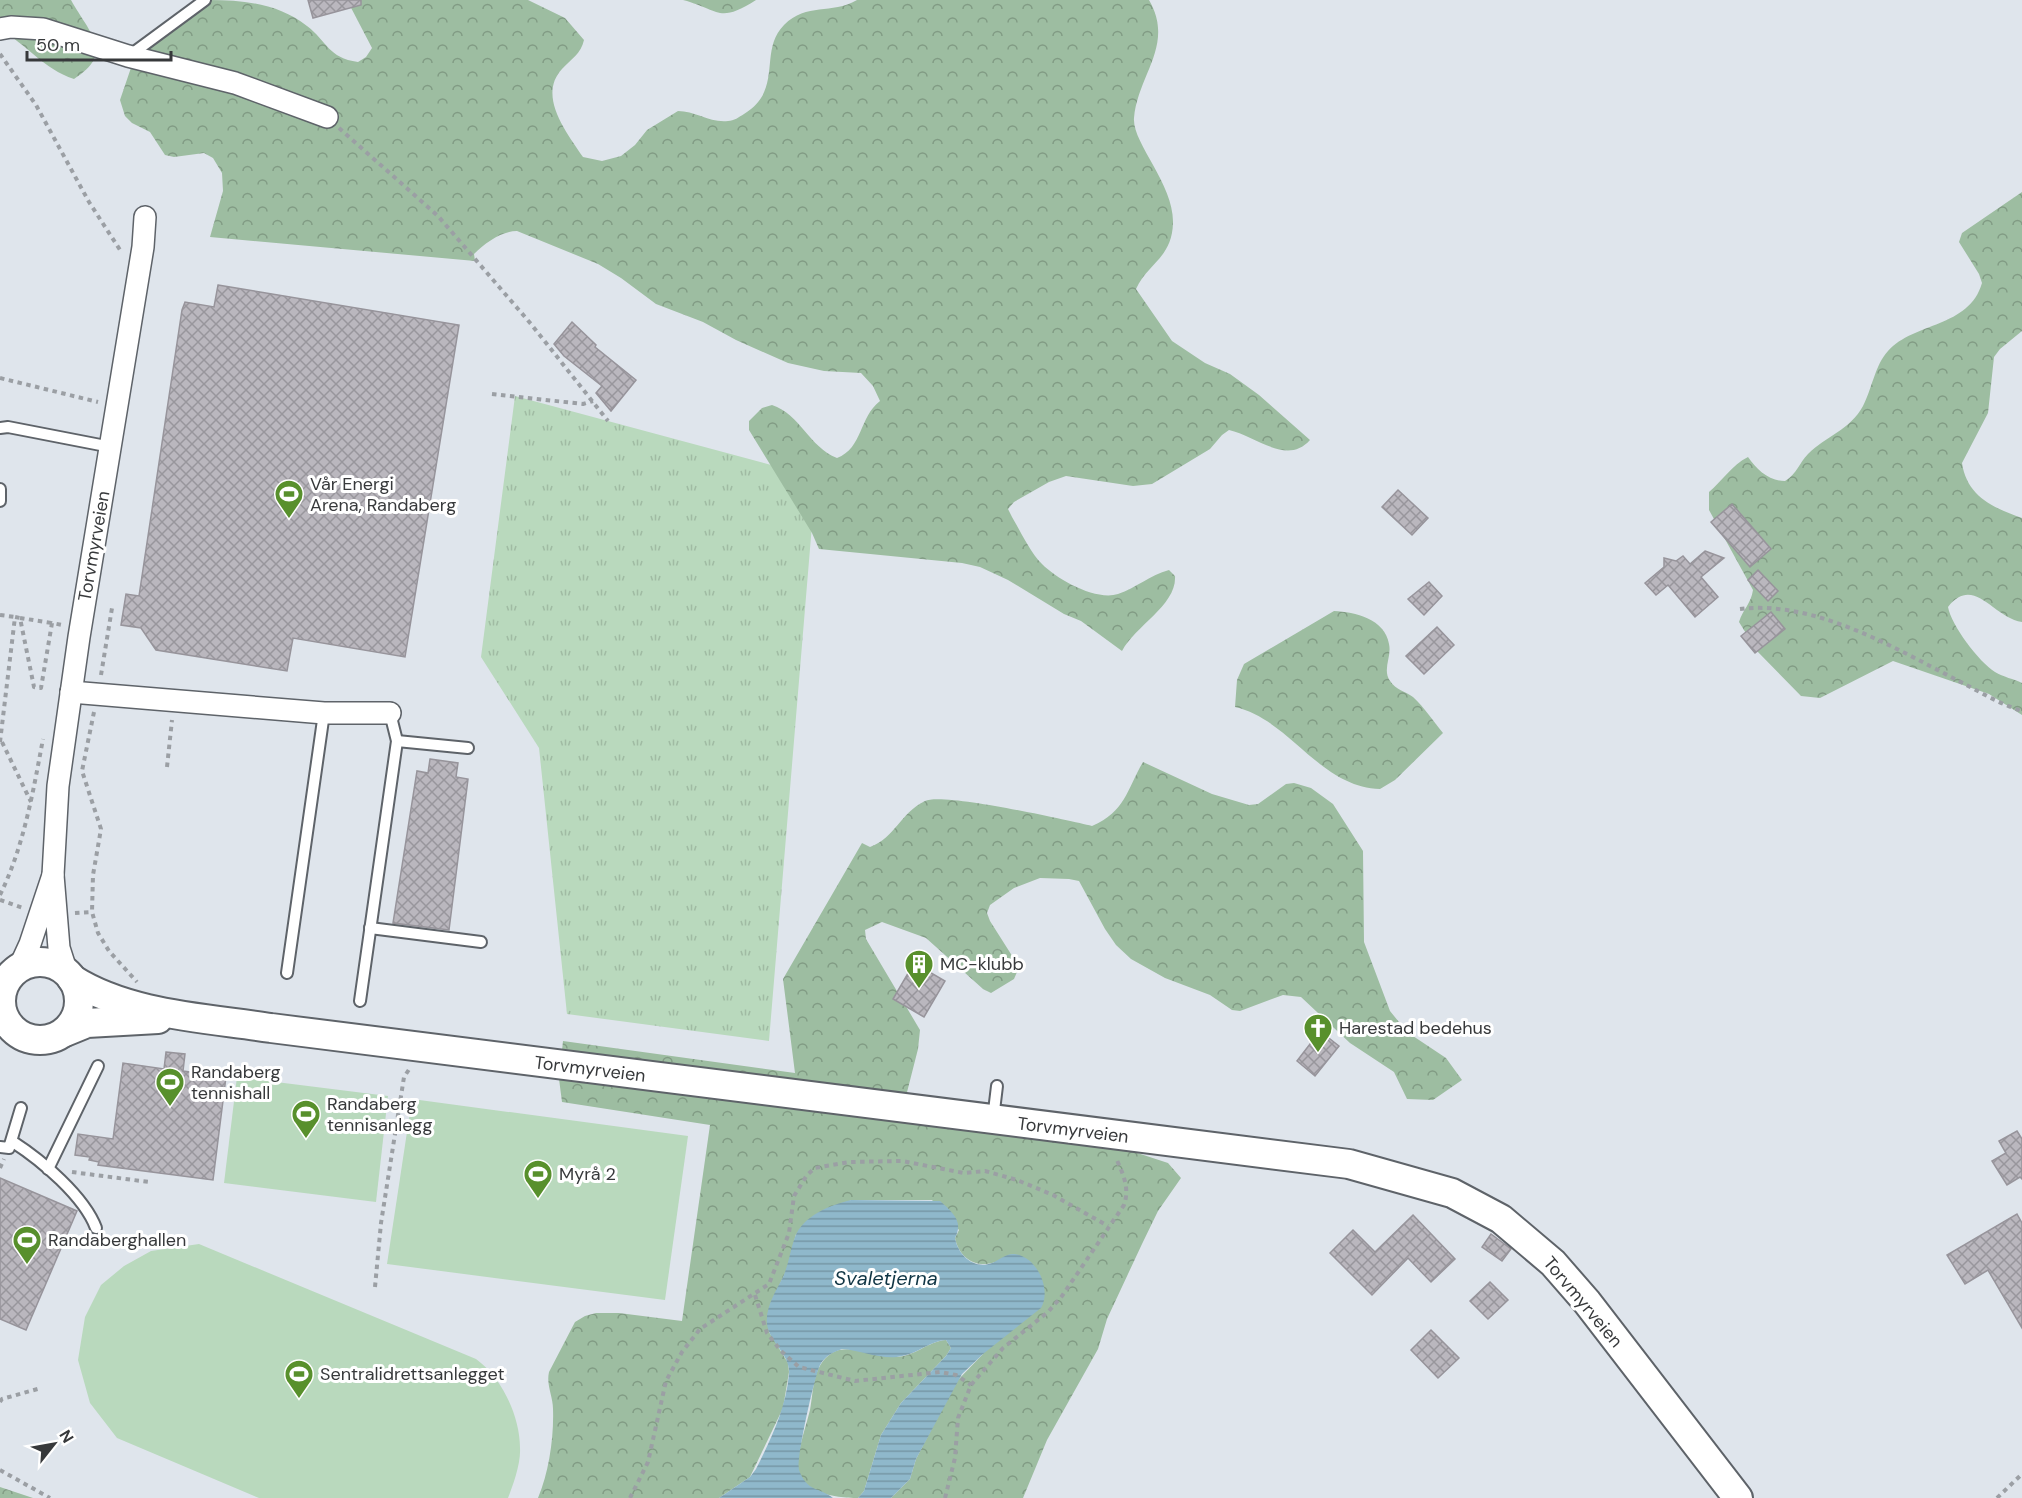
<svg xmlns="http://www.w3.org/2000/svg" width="2022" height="1498" font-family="'DM Sans',sans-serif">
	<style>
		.grass { fill: url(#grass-tufts) }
		.forest { fill: url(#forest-crowns) }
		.pitch { fill: #b9d9bd }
		.water { fill: url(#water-rules) }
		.building { fill: url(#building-cross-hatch); stroke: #97949b; stroke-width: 1.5 }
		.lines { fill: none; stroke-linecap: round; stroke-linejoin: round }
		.service-casing { stroke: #5e6369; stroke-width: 14 }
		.minor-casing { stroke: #5e6369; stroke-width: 24 }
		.secondary-casing { stroke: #5e6369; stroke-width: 32 }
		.path { stroke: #9b9fa4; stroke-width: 4; stroke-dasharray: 4.5 4.5; stroke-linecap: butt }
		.service { stroke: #fff; stroke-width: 10 }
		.minor { stroke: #fff; stroke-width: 21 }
		.secondary { stroke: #fff; stroke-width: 28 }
		.labels { text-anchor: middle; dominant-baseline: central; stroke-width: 6; stroke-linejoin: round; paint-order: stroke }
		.poi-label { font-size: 18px; fill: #37393b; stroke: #fff; text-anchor: start }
		.street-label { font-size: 18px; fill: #37393b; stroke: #fff }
		.water-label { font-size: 20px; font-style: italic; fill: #103544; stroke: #fff }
	</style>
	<defs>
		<pattern id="grass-tufts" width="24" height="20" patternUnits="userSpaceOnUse" patternTransform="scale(1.5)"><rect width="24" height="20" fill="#b9d9bd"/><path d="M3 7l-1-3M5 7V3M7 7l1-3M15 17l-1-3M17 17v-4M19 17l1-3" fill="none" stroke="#a0bba3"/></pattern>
		<pattern id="forest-crowns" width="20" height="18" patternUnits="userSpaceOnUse" patternTransform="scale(1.5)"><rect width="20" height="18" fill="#9dbda1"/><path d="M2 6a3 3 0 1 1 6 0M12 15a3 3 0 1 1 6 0" fill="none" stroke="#819b84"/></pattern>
		<pattern id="water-rules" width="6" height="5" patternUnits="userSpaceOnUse" patternTransform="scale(1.5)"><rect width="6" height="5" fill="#8fb8cb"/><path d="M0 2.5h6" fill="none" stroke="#7697a6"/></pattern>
		<pattern id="building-cross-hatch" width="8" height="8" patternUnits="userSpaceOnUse" patternTransform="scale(1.5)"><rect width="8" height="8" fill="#bab7be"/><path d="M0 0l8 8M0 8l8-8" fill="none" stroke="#98969c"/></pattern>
	</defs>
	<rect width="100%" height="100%" fill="#dfe5ec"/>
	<path class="grass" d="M 515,396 L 816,477 L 769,1041 L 567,1014 L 539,748 L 481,657 Z"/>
	<g class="forest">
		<path d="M 0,0 L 71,0 C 90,34 115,53 74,79 C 43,69 27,44 0,30 Z"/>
		<path d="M 210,0 C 245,0 279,4 307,26 C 327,41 328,58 358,62 L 366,57 L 372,48 L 347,0 L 528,0 L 565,18 L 584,40 C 581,54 571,59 562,69 C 537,96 567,133 583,157 L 602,161 L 621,156 L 635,145 L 647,130 L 678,111 C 695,111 710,123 728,121 C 734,121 739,117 744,114 C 784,90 758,51 784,25 C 807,2 831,15 857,0 L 1149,0 C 1175,45 1138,74 1134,118 C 1132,143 1174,184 1173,223 C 1172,258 1148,263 1136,289 L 1172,341 L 1205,363 L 1230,374 L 1259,395 L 1310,440 C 1287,466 1256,436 1229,430 L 1222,435 L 1210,449 L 1152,484 L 1133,486 L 1066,476 L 1049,482 L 1014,502 L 1008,509 L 1012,517 C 1021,532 1030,552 1042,564 C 1058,580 1096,601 1118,594 C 1136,588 1150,575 1169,570 L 1175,576 C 1177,605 1136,625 1122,651 L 1081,621 L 1064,614 L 1008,580 L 980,567 L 962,563 L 819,549 L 812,533 L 749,430 L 749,421 L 762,408 L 772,405 C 800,414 809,447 837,458 C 863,448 859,417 880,401 L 873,386 L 861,373 L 824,371 L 788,363 L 736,340 L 703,322 L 656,304 L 621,278 L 598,264 L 517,231 C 502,231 485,243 474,254 L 475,261 L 210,237 L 223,191 L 222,173 L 213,158 L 204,153 L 174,157 L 165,155 L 150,132 L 132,123 L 125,116 L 120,100 L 135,56 L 179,18 Z"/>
		<path d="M 683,0 L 756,0 C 718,24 720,10 683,0 Z"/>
		<path d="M 2022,192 L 2022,331 L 2000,349 L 1994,357 L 1988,413 L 1962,463 C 1967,497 1994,508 2022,518 L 2022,622 C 1993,618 1974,574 1948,607 C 1951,625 1979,662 1995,672 C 2003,677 2014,679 2022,683 L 2022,715 L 1989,694 L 1893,661 L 1820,698 L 1801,696 L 1757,651 L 1739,622 C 1743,609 1751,604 1753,590 L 1709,510 L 1709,492 C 1722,481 1732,465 1748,457 C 1757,470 1769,481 1785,481 C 1797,474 1799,463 1808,454 C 1826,436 1850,430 1863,406 C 1872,389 1875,365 1888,351 C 1914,322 1969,328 1982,283 L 1979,274 L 1959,242 L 1962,233 Z"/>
		<path d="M 1334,611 C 1355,612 1385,619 1389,644 C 1392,657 1382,669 1390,681 C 1396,690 1405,691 1413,697 C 1424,707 1434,722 1443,733 L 1395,780 L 1380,789 C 1319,787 1291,720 1235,707 L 1237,680 L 1244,664 Z"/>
		<path d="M 1143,762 L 1212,794 L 1249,805 L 1258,804 L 1286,784 L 1294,783 L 1311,788 L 1333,804 L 1363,851 L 1364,942 L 1390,1011 L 1407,1032 L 1446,1058 L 1462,1080 L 1433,1100 L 1407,1099 L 1394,1072 L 1350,1043 L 1301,997 L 1283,995 L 1240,1011 L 1232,1010 L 1210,995 L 1165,978 L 1131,959 L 1116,945 L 1105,929 L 1079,881 L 1069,879 L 1040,878 L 1014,888 L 990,905 L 987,913 L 990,921 L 1016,962 L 1017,972 L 1014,979 L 991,993 L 983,989 L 926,938 L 882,922 L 865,930 L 866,939 L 920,1030 L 918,1049 L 904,1104 L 1113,1145 L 1168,1163 L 1181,1178 L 1158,1211 L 1142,1244 L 1107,1319 L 1098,1349 L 1047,1440 L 1023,1498 L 891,1498 L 910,1479 L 916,1459 L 956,1382 L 983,1354 L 995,1262 C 976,1269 959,1258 955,1238 L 959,1230 L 932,1200 L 851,1200 L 796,1234 L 787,1269 L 770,1305 L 769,1332 L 788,1363 L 789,1372 L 783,1408 L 750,1477 L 719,1498 L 538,1498 C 549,1472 554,1437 553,1409 C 553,1396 546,1385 549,1372 L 575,1322 L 585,1316 L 596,1313 L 619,1313 L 682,1321 L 710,1125 L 562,1102 L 559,1079 L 563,1041 L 795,1073 L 783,979 L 862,843 L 870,847 C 896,837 899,814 925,801 C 943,792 1066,820 1092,826 C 1126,811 1126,791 1143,762 Z"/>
		<path d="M 946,1340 L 951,1348 L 946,1356 L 901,1403 L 881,1435 L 864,1491 L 858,1498 C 836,1498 793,1493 798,1459 C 800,1443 806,1426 810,1410 C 814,1390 812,1366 832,1353 C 847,1343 877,1356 894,1357 C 913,1358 928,1341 946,1340 Z"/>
		<path d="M 0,1487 L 33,1498 L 0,1498 Z"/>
	</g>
	<g class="pitch">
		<path d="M 237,1077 L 388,1096 L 376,1202 L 224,1183 Z"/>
		<path d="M 412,1099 L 688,1136 L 665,1300 L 387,1264 Z"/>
		<path d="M 199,1244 L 476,1359 C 502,1378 520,1416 520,1448 C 521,1463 513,1485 508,1498 L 259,1498 L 117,1438 L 90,1403 L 78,1360 L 85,1317 L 101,1285 L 124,1266 L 151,1251 Z"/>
	</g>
	<path class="water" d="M 851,1200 L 940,1201 C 952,1212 964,1221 955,1238 C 958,1255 974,1270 992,1263 C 999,1260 1007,1253 1014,1254 C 1037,1256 1052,1290 1041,1308 L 983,1354 L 962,1374 L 916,1459 L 910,1479 L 891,1498 L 858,1498 L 864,1491 L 881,1435 L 901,1403 L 946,1356 L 951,1348 L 946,1340 C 930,1341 918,1353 902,1356 C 883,1361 861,1350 842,1349 C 833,1352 825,1356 820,1365 C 814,1378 796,1459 799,1470 C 807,1492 819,1487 833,1498 L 719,1498 L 750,1477 L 756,1469 C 771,1439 786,1408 789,1374 C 791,1355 769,1342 767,1324 C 765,1308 776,1291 783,1277 C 789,1264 790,1250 795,1237 C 803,1216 830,1205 851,1200 Z"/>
	<g class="building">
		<path d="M 308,0 L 361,0 L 361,5 L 313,18 Z"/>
		<path d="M 218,285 L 459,325 L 405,657 L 293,638 L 287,671 L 156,650 L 141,628 L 121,625 L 126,594 L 139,596 L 182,310 L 185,302 L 214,307 Z"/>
		<path d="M 572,322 L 596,345 L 595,347 L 636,380 L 611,411 L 596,393 L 602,386 L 564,356 L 554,344 Z"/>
		<path d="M 1398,490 L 1428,518 L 1412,535 L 1382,507 Z"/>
		<path d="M 1732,504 L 1771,549 L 1750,567 L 1711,522 Z"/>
		<path d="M 1705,551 L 1724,558 L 1701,577 L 1718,597 L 1695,617 L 1668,585 L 1656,595 L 1645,583 L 1664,567 L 1664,558 L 1676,561 L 1683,556 L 1690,564 Z"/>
		<path d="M 1758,570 L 1778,591 L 1768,601 L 1748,580 Z"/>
		<path d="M 1429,582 L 1442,596 L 1424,615 L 1408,599 Z"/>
		<path d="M 1771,612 L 1785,629 L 1755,653 L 1741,636 Z"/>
		<path d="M 1437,627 L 1454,645 L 1424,674 L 1406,656 Z"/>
		<path d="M 430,759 L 458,763 L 456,777 L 468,779 L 449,930 L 393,923 L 417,771 L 428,773 Z"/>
		<path d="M 914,963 L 945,981 L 924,1017 L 893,999 Z"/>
		<path d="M 1320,1031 L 1339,1046 L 1315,1076 L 1297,1061 Z"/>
		<path d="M 166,1052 L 185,1054 L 183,1071 L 226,1077 L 213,1180 L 98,1165 L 99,1162 L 89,1160 L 90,1157 L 75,1155 L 78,1134 L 113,1139 L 123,1063 L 164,1069 Z"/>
		<path d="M 2017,1131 L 2022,1139 L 2022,1179 L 2020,1177 L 2007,1185 L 1992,1161 L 2006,1153 L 1999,1141 Z"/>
		<path d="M 0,1178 L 77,1211 L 26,1330 L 0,1319 Z"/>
		<path d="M 2017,1214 L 2022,1223 L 2022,1328 L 1988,1270 L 1965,1284 L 1947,1255 Z"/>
		<path d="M 1413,1215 L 1455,1259 L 1431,1282 L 1408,1258 L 1372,1295 L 1330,1253 L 1353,1230 L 1375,1252 Z"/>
		<path d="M 1491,1234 L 1511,1249 L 1502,1261 L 1482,1247 Z"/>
		<path d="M 1490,1282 L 1508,1300 L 1488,1319 L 1470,1301 Z"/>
		<path d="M 1431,1330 L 1459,1358 L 1438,1378 L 1411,1350 Z"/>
	</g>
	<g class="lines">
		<g class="service-casing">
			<g id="service">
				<path d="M 129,56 L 205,0"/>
				<path d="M 0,428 L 8,427 L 111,447"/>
				<path d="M 0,489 L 0,501"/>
				<path d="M 397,741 L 468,748"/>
				<path d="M 370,928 L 481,942"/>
				<path d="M 287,973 L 324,713"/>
				<path d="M 360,1001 L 397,741 L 390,713"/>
				<path d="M 993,1119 L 997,1086"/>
				<path d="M 13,1142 C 41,1160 84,1196 96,1228"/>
				<path d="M 0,1147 L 9,1148 L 21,1108"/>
				<path d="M 48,1169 L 98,1066"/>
			</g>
		</g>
		<g class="minor-casing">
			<g id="minor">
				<path d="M 0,29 L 11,27 L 43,29 L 128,56 L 235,83 L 327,117"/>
				<path d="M 71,692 L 324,713 L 390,713"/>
				<path d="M 53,875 L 58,786 L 79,637 L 143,247 L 145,217"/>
				<path d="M 19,968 L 30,944 L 53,875 L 59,948 L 67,973"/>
			</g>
		</g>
		<g class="secondary-casing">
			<g id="secondary">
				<circle cx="40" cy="1001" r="39"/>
				<path d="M 72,979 C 128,1015 206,1018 271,1028 L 1349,1164 L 1452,1193 L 1501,1219 L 1553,1263 L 1587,1302 L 1738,1498"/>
				<path d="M 65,1032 L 87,1023 L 158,1019"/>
			</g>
		</g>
		<g class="path">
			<path d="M 0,54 L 36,105 L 89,202 L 122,253"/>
			<path d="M 339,128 L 438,216 L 531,324 L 608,421"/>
			<path d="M 0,378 L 98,402"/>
			<path d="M 492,394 L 583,404 L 593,401"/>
			<path d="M 1740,609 C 1813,600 1891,646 1955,679 C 1977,690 1999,704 2022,711"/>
			<path d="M 0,615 L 15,617"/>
			<path d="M 20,618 L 52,623"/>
			<path d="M 101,675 L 112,608 L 115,609"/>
			<path d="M 94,712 L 82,771 L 101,829 L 93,875 L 92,912 L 98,933 L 109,951 L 137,982"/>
			<path d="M 0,742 L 15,617 L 20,618 L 34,687 L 41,688 L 52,623 L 62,625"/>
			<path d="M 2,742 L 31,802"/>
			<path d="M 167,767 L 172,720"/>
			<path d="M 0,895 C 24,846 33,792 43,739"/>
			<path d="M 0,900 L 23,908"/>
			<path d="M 75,913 L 92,912"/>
			<path d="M 0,1168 L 4,1159"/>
			<path d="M 72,1172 L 149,1182"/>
			<path d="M 375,1287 L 381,1223 L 404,1077 L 410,1068"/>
			<path d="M 755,1295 L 767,1333 L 781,1351 L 799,1367 L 855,1381 L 940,1372 L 956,1375 L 971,1385"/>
			<path d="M 0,1402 L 2,1399 L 41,1388"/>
			<path d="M 0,1470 L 50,1498"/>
			<path d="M 630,1498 L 648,1462 L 666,1381 L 682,1352 L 700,1329 L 769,1284 L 789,1233 L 794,1196 L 807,1175 L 815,1168 L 849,1162 L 902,1161 L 964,1173 L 985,1171 L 1017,1180 L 1053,1195 L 1108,1226"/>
			<path d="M 945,1498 L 955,1458 L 958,1418 L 971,1385 L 1003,1348 L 1048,1312 L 1062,1296 L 1124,1205 C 1130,1188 1123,1174 1116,1158"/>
			<path d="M 1997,1498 L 2022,1474"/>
		</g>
		<use href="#service" class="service"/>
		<use href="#minor" class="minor"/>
		<use href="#secondary" class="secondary"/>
	</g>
	<defs>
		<g id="stadium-pin" transform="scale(1.5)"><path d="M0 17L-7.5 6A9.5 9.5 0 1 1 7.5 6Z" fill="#58902c" stroke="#fff"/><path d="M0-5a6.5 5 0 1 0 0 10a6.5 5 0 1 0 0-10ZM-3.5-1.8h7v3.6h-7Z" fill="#fff"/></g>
		<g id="building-pin" transform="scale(1.5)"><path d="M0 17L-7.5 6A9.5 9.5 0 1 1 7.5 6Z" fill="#58902c" stroke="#fff"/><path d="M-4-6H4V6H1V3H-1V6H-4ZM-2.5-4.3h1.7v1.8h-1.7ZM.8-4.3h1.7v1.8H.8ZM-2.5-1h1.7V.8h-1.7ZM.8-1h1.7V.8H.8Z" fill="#fff"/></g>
		<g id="church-pin" transform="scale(1.5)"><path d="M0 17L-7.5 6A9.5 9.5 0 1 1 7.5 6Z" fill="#58902c" stroke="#fff"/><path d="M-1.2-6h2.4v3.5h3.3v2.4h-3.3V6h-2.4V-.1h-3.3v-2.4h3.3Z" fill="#fff"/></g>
	</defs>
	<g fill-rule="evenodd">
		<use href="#stadium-pin" x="289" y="494"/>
		<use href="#building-pin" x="919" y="964"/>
		<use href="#church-pin" x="1318" y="1028"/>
		<use href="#stadium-pin" x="170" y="1082"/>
		<use href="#stadium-pin" x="306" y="1114"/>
		<use href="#stadium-pin" x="538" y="1174"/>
		<use href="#stadium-pin" x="27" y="1240"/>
		<use href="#stadium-pin" x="299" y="1374"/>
	</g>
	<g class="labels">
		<g class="poi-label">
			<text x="310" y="484">Vår Energi<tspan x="310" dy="21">Arena, Randaberg</tspan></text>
			<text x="940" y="964">MC-klubb</text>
			<text x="1339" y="1028">Harestad bedehus</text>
			<text x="191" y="1072">Randaberg<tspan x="191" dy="21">tennishall</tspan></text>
			<text x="327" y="1104">Randaberg<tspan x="327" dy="21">tennisanlegg</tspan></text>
			<text x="559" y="1174">Myrå 2</text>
			<text x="48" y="1240">Randaberghallen</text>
			<text x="320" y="1374">Sentralidrettsanlegget</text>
		</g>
		<g class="street-label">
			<text transform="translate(94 546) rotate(-80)">Torvmyrveien</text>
			<text transform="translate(590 1069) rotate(7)">Torvmyrveien</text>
			<text transform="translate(1073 1130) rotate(7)">Torvmyrveien</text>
			<text transform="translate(1583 1302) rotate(50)">Torvmyrveien</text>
		</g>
		<g class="water-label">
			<text x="886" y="1278">Svaletjerna</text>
		</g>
	</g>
	<g transform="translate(54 1444) rotate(59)" stroke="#ffffff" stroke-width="4.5" paint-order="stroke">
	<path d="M0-4.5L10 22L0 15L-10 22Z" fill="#37393b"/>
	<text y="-9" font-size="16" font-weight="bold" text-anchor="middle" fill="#37393b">N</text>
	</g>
	<path d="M27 51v9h144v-9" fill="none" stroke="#37393b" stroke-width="3"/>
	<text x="36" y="51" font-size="18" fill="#37393b" stroke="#ffffff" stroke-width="4.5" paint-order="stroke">50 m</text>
</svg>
